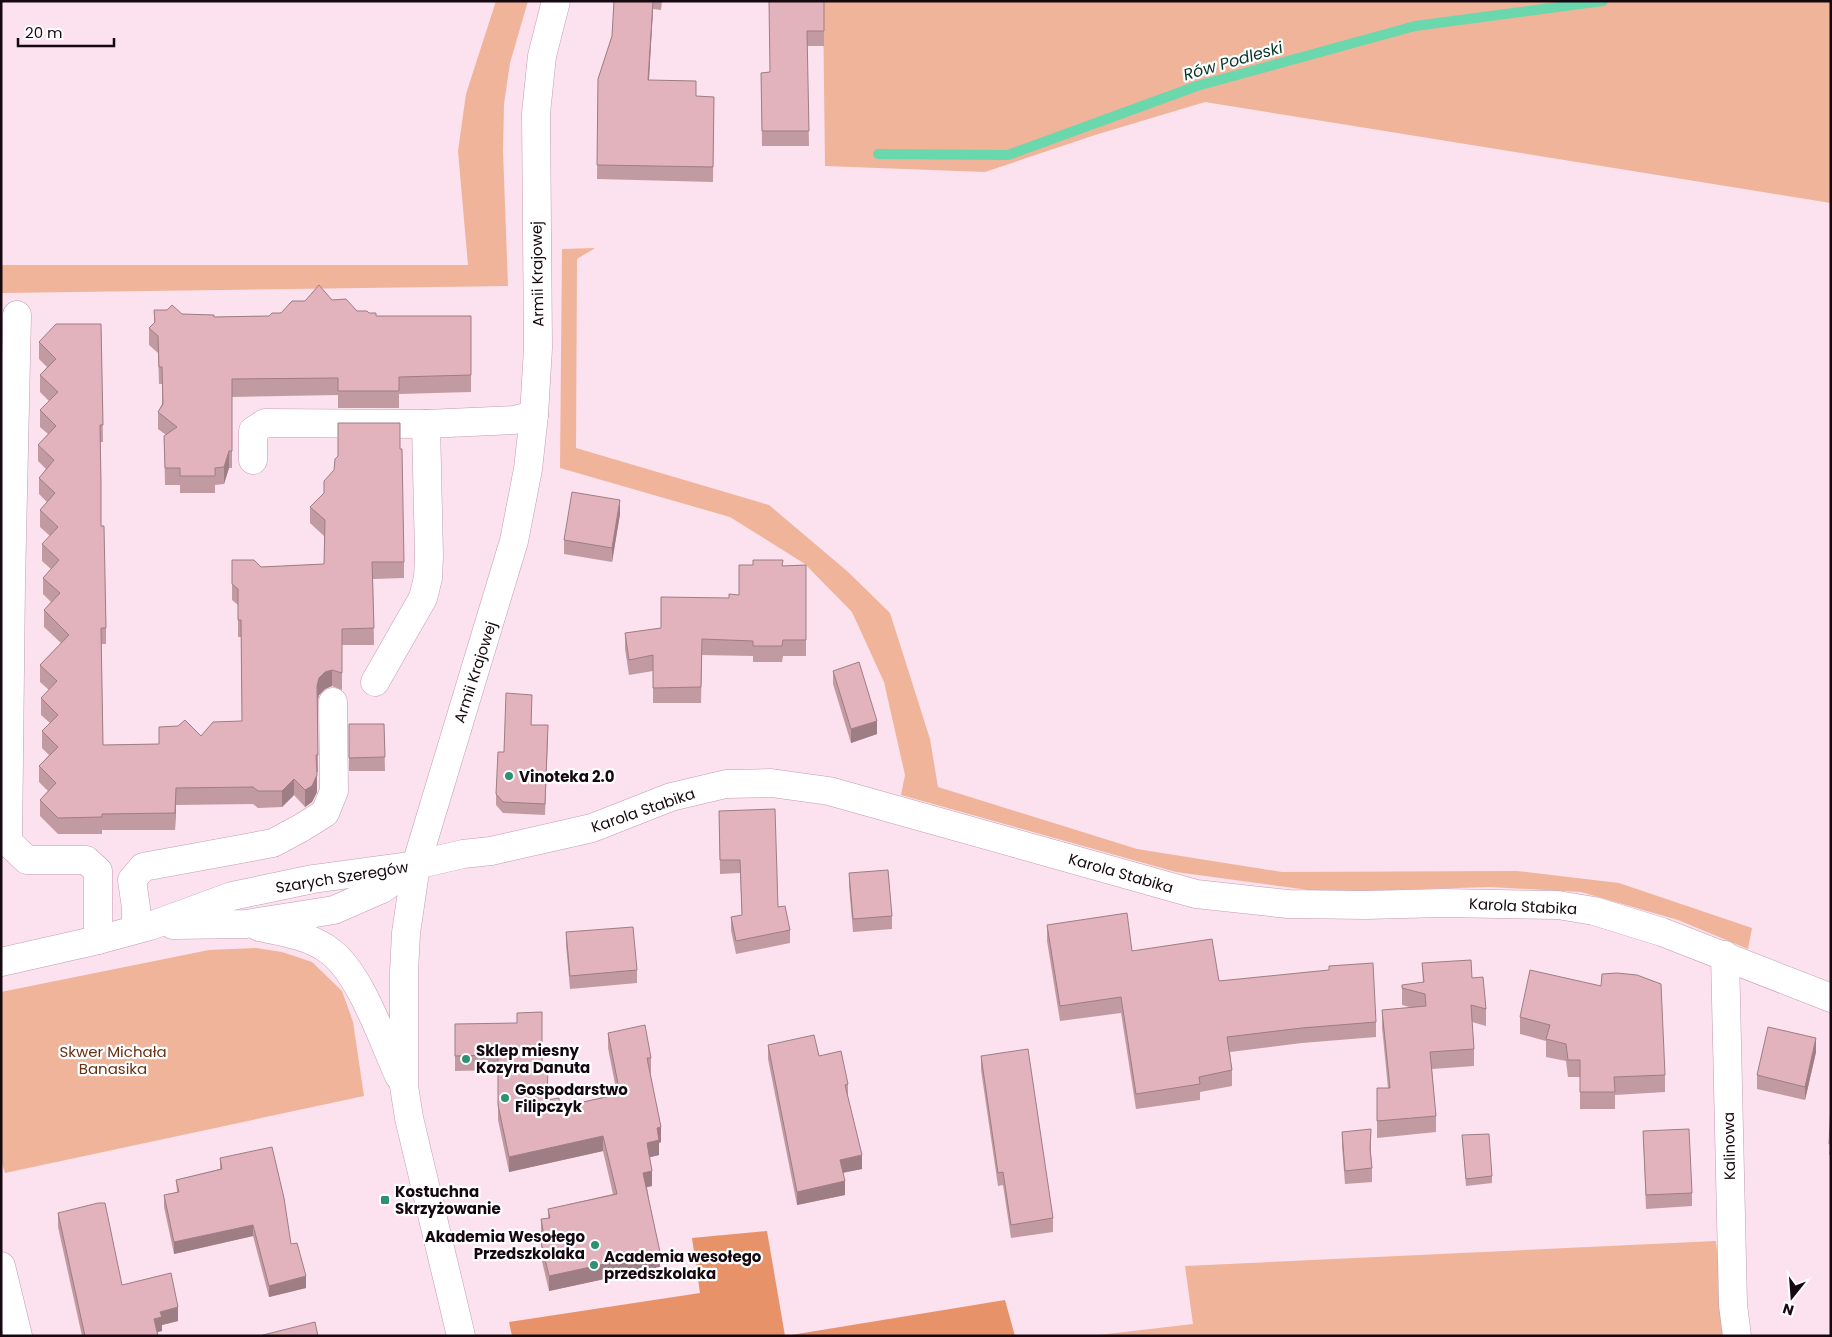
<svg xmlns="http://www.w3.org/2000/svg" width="1832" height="1337" font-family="Poppins,sans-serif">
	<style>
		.green { fill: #efb499 }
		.forest { fill: #e89269 }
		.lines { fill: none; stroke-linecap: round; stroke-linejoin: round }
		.stream { stroke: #6bd7ad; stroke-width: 10 }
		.street-casing { stroke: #c39bb0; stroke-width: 29 }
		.secondary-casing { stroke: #c39bb0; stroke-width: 29 }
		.street { stroke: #fff; stroke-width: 28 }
		.secondary { stroke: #fff; stroke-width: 28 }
		.wall { fill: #c29aa2 }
		.shaded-wall { fill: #9e7d84 }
		.building { fill: #e2b3bc; stroke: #9e7d84 }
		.poi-dot { fill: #2c926f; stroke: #fff; stroke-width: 2 }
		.labels { text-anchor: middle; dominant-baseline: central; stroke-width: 4.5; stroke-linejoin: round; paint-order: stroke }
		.street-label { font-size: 15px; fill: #160810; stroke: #fff }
		.poi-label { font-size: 15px; font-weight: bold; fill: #160810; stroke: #fff; text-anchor: start }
		.park-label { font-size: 15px; fill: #683114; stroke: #fff }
		.water-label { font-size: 16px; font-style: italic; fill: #033625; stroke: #fff }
	</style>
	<rect width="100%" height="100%" fill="#fce1ef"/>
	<g class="green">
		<path d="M 496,1 L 528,1 L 510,63 L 504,104 L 503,151 L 508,286 L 1,293 L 1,265 L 468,265 L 458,151 L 466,94 Z"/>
		<path d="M 823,1 L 1831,1 L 1831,203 L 1205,102 L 1095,135 L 985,172 L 825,166 Z"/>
		<path d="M 595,248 L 577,259 L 576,448 L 769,505 L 847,571 L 890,613 L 930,739 L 938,787 L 1137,849 L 1282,872 L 1517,871 L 1619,883 L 1752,928 L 1748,949 L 1678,920 L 1581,892 L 1490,887 L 1323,892 L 1176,872 L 901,795 L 905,775 L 884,682 L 852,612 L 805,564 L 730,517 L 560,468 L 562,249 Z"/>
		<path d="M 256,948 L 282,952 L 312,962 L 342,991 L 353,1022 L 364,1096 L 5,1173 L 1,1160 L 1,992 L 209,950 Z"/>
		<path d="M 1716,1241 L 1726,1336 L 1090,1336 L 1193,1324 L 1185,1266 Z"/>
	</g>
	<g class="forest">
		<path d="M 767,1231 L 785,1336 L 512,1336 L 509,1322 L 700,1293 L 692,1238 Z"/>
		<path d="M 1005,1300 L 1015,1336 L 785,1336 Z"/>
	</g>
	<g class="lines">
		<path class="stream" d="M 878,154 L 1008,155 L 1197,86 L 1415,26 L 1603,1"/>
		<g class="street-casing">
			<g id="street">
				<path d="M 17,315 L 11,582 L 8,842 L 27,860 L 86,860 L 98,871 L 98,940"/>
				<path d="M 253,460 L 253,431 L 265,423 L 426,424 L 514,420 L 534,415"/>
				<path d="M 375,682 L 423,598 L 428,578 L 429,556 L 426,424"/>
				<path d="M 136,929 L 136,908 L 132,880 L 143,867 L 273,843 L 301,828 L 325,813 L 334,791 L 333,702"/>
				<path d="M 1725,955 L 1733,1305 L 1737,1336"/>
				<path d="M 1,1266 L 18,1336"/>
			</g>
		</g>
		<g class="secondary-casing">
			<g id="secondary">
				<path d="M 173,925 L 246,924 L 334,910 L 382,889 L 413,867"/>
				<path d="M 259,927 C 284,932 311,936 331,952 C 361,975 383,1041 399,1076"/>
				<path d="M 1,962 L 98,940 L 150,926 L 232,896 L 313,879 L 416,865 L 463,854 L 491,851 L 592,828 L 671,797 L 726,784 L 771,783 L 829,791 L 1196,894 L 1288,904 L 1366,905 L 1443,903 L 1558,905 L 1594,911 L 1662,932 L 1831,998"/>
				<path d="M 461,1336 L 409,1118 L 404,1086 L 404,972 L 406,933 L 416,865 L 514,541 L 528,469 L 534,415 L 538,348 L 536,113 L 542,56 L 556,1"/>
			</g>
		</g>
		<use href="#street" class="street"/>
		<use href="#secondary" class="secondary"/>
	</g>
	<g class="wall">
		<path d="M 614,1 L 662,1 L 661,10 L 653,9 L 649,80 L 696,96 L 714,97 L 713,182 L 597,179 L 598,79 L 612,36 Z"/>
		<path d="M 824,1 L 824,46 L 807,46 L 809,146 L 762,146 L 761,73 L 770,72 Z"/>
		<path d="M 332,300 L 357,311 L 369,313 L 376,316 L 471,316 L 471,392 L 399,394 L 399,408 L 338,408 L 338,395 L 232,397 L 232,468 L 229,468 L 224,484 L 215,485 L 215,493 L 180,493 L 180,485 L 165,485 L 164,436 L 166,435 L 158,429 L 158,412 L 162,404 L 162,384 L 159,384 L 158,353 L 149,345 L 149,328 L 154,323 L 154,310 L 182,314 L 214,317 L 269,316 Z"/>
		<path d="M 101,324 L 103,442 L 100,442 L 101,526 L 106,628 L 106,644 L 101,644 L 103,745 L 159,744 L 201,736 L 242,721 L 241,637 L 238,637 L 238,605 L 232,600 L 232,560 L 261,567 L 324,564 L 324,536 L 310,523 L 310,507 L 404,562 L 404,578 L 373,579 L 374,645 L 342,645 L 342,690 L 332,686 L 325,689 L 319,695 L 318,701 L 318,772 L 317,772 L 317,792 L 312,802 L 305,807 L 294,795 L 282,807 L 258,808 L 253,804 L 176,805 L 175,830 L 102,830 L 102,834 L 58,834 L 40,816 L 40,800 L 48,791 L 39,782 L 39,766 L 49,755 L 42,748 L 42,731 L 50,723 L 41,715 L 41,698 L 49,690 L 40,682 L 40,665 L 61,643 L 44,627 L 44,610 L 51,602 L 43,594 L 43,578 L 51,569 L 42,561 L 42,544 L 50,536 L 40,527 L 40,510 L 47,502 L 39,494 L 39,478 L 46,469 L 38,461 L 38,445 L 48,434 L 40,427 L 40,410 L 49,401 L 40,392 L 40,375 L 47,367 L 39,359 L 39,342 Z"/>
		<path d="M 620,514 L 612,562 L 564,554 L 564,540 Z"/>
		<path d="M 753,560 L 782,566 L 806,565 L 806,656 L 783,656 L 782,662 L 753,662 L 753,656 L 702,655 L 701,703 L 653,703 L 653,671 L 629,675 L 625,649 L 625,633 L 661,628 L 739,595 L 753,565 Z"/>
		<path d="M 833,671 L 877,734 L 851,743 L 833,684 Z"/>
		<path d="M 532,706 L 531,725 L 548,737 L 545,815 L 503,813 L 496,805 L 496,794 L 504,752 Z"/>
		<path d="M 349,724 L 384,724 L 385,771 L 349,771 Z"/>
		<path d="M 719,811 L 778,907 L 790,930 L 790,943 L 736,954 L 731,930 L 731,917 L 742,915 L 740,873 L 720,874 Z"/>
		<path d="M 849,873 L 892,916 L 892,929 L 853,932 L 849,886 Z"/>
		<path d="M 1047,925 L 1132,951 L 1219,981 L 1376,1022 L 1376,1037 L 1302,1043 L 1230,1052 L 1232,1070 L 1232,1086 L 1200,1092 L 1200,1100 L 1136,1109 L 1121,1013 L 1060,1021 L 1047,941 Z"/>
		<path d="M 566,932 L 637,970 L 637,983 L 570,989 L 566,945 Z"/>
		<path d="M 1422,963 L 1472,978 L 1486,1009 L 1486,1026 L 1472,1022 L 1474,1049 L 1474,1066 L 1432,1069 L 1436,1116 L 1436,1132 L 1377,1138 L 1377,1088 L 1388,1088 L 1382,1027 L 1382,1010 L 1413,1008 L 1402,1005 L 1402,985 L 1423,983 Z"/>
		<path d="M 1601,986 L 1665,1075 L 1665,1092 L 1615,1095 L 1615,1109 L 1580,1109 L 1580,1077 L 1568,1077 L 1566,1061 L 1546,1057 L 1546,1041 L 1520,1034 L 1520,1017 Z"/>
		<path d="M 455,1024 L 542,1067 L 548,1100 L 560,1107 L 617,1094 L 608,1048 L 608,1033 L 651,1058 L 651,1073 L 650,1073 L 661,1142 L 659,1143 L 659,1155 L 650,1157 L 652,1186 L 647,1187 L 660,1267 L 549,1291 L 541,1257 L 541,1242 L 542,1242 L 541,1234 L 541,1219 L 548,1218 L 548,1209 L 613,1194 L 603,1151 L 509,1172 L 498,1120 L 498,1070 L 455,1071 Z"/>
		<path d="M 768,1045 L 819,1056 L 848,1084 L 848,1097 L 862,1169 L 843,1173 L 845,1195 L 797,1205 L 768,1059 Z"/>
		<path d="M 1816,1052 L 1805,1100 L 1757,1089 L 1757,1075 Z"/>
		<path d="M 981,1056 L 1053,1218 L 1053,1232 L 1011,1238 L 1003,1185 L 998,1186 L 981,1070 Z"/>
		<path d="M 1831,1103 L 1831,1155 L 1829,1155 Z"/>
		<path d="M 1643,1131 L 1692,1193 L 1692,1206 L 1646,1209 Z"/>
		<path d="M 1342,1132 L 1371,1143 L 1371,1154 L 1372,1168 L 1372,1182 L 1345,1184 L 1342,1146 Z"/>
		<path d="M 1462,1135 L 1492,1176 L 1492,1183 L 1466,1186 Z"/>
		<path d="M 220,1158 L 291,1244 L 306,1288 L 269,1297 L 253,1236 L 174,1254 L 164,1207 L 164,1195 L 177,1192 L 176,1180 L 220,1169 Z"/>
		<path d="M 58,1213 L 122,1285 L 178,1321 L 162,1325 L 162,1331 L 157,1332 L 158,1336 L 82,1336 L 58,1227 Z"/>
	</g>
	<g class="shaded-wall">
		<path d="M 653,1 L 653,9 L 648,95 L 648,80 Z"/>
		<path d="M 229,451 L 229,468 L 224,484 L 224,467 Z"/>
		<path d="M 620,500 L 620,514 L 612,562 L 612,548 Z"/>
		<path d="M 332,670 L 332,686 L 325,689 L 319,695 L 317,702 L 317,686 L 319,678 L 325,672 Z"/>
		<path d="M 877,721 L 877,734 L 851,743 L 851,729 Z"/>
		<path d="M 317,775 L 317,792 L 312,802 L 305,807 L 305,790 Z"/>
		<path d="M 294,779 L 294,795 L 282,807 L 282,791 Z"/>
		<path d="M 176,788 L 176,805 L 175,830 L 175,813 Z"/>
		<path d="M 1816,1038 L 1816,1052 L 1805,1100 L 1805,1087 Z"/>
		<path d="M 661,1127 L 661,1142 L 659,1143 L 659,1155 L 647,1158 L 647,1143 L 657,1128 Z"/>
		<path d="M 603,1136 L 603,1151 L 509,1172 L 509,1157 Z"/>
		<path d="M 862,1155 L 862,1169 L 840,1173 L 840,1160 Z"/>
		<path d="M 652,1171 L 652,1186 L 643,1188 L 643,1173 Z"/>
		<path d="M 845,1181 L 845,1195 L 797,1205 L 797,1192 Z"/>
		<path d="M 253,1225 L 253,1236 L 174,1254 L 174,1242 Z"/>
		<path d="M 660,1252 L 660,1267 L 549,1291 L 549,1276 Z"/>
		<path d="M 306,1276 L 306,1288 L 269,1297 L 269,1286 Z"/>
		<path d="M 178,1307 L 178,1321 L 162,1325 L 162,1331 L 154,1333 L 154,1319 L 160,1312 Z"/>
	</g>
	<g class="building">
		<path d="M 614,1 L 653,1 L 648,80 L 696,81 L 696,96 L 714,97 L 713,167 L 597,165 L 598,79 L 612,36 Z"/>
		<path d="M 769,1 L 824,1 L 824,31 L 807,31 L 809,131 L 762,131 L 761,73 L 770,72 Z"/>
		<path d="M 319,285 L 332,300 L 346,299 L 357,311 L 367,311 L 369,313 L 376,313 L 376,316 L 471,316 L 471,375 L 399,377 L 399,391 L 338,391 L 338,378 L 232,379 L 232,451 L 229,451 L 224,467 L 215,468 L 215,476 L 180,476 L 180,468 L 165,468 L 164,436 L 177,427 L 158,412 L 163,404 L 162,367 L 159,367 L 158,336 L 149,328 L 155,322 L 154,310 L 167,310 L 172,305 L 182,314 L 214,315 L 214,317 L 269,316 L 272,313 L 281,313 L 292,301 L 305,301 Z"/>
		<path d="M 56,324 L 101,324 L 103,425 L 100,425 L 101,483 L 101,526 L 104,526 L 106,628 L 101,628 L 103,745 L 159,744 L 159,727 L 178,726 L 185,720 L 201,736 L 213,722 L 242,721 L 241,620 L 238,620 L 238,589 L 232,584 L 232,560 L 254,560 L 261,567 L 324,564 L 325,520 L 310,507 L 324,493 L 324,481 L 334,470 L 335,459 L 338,456 L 338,423 L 400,423 L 400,449 L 402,449 L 404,562 L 372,562 L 374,628 L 342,629 L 342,673 L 332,670 L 325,672 L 319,678 L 317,686 L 318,755 L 316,755 L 317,775 L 312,786 L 305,790 L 294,779 L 282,791 L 258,791 L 253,787 L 176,788 L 175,813 L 102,814 L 102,817 L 58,818 L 40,800 L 56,783 L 39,766 L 58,747 L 42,731 L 58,715 L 41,698 L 57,681 L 40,665 L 69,635 L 44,610 L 60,593 L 43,578 L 59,560 L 42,544 L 58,527 L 40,510 L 55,493 L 39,478 L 54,460 L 38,445 L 56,426 L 40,410 L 58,392 L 40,375 L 56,359 L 39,342 Z"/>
		<path d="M 572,492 L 620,500 L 612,548 L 564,540 Z"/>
		<path d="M 753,560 L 783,560 L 782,566 L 806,565 L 806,640 L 783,640 L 782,646 L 753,646 L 753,641 L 702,639 L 701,687 L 653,688 L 653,655 L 629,660 L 625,633 L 661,628 L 661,597 L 729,598 L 729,594 L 739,595 L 739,565 L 753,565 Z"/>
		<path d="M 859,662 L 877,721 L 851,729 L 833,671 Z"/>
		<path d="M 506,693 L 532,695 L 531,725 L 548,725 L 545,804 L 503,802 L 496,794 L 498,752 L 504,752 Z"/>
		<path d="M 349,724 L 384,724 L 385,757 L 349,758 Z"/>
		<path d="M 775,809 L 778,907 L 785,906 L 790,930 L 736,941 L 731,917 L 742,915 L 740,860 L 720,860 L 719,811 Z"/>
		<path d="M 888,870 L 892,916 L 853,919 L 849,873 Z"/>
		<path d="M 1127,913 L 1132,951 L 1212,939 L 1219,981 L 1329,970 L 1329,966 L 1373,963 L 1376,1022 L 1302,1028 L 1227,1037 L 1232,1070 L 1199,1077 L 1200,1084 L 1136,1094 L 1121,997 L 1060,1006 L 1047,925 Z"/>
		<path d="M 633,927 L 637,970 L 570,976 L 566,932 Z"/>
		<path d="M 1471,960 L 1472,978 L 1483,977 L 1486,1009 L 1471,1005 L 1474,1049 L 1430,1052 L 1436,1116 L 1377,1121 L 1377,1088 L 1390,1088 L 1382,1010 L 1426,1006 L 1425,994 L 1402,988 L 1402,985 L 1424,982 L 1422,963 Z"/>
		<path d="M 1530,970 L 1601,986 L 1602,974 L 1617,973 L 1637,975 L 1661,984 L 1665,1075 L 1614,1077 L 1615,1092 L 1580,1092 L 1580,1060 L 1568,1060 L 1566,1044 L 1546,1039 L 1550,1025 L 1520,1017 Z"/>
		<path d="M 542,1012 L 542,1067 L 548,1067 L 547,1100 L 559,1098 L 560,1107 L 620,1094 L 608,1033 L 645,1025 L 651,1058 L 647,1058 L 661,1127 L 657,1128 L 659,1140 L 647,1143 L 652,1171 L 643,1173 L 660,1252 L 549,1276 L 541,1242 L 545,1241 L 541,1219 L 550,1218 L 548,1209 L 617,1194 L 603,1136 L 509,1157 L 498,1105 L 498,1055 L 455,1056 L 455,1024 L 517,1023 L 517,1013 Z"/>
		<path d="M 1768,1027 L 1816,1038 L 1805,1087 L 1757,1075 Z"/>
		<path d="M 814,1035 L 819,1056 L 841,1051 L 848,1084 L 845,1085 L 862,1155 L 840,1160 L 845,1181 L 797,1192 L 768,1045 Z"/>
		<path d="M 1028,1049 L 1053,1218 L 1011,1225 L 1003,1172 L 998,1173 L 981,1056 Z"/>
		<path d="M 1831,1103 L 1831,1144 L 1829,1144 Z"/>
		<path d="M 1371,1129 L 1370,1149 L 1372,1168 L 1345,1171 L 1342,1132 Z"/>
		<path d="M 1689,1129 L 1692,1193 L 1646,1195 L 1643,1131 Z"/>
		<path d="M 1489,1134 L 1492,1176 L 1466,1179 L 1462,1135 Z"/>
		<path d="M 272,1147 L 284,1198 L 291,1244 L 297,1243 L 306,1276 L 269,1286 L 253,1225 L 174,1242 L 164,1195 L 179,1192 L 176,1180 L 222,1169 L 220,1158 Z"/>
		<path d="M 98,1203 L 105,1203 L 122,1285 L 171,1273 L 178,1307 L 160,1312 L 162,1317 L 154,1319 L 158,1336 L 85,1336 L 58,1213 Z"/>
		<path d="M 315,1322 L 318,1336 L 259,1336 Z"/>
	</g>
	<g class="poi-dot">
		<circle cx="509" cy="776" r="5"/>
		<circle cx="466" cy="1059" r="5"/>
		<circle cx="505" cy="1098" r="5"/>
		<rect x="380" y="1195" width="10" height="10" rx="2.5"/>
		<circle cx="595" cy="1245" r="5"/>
		<circle cx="594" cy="1265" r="5"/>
	</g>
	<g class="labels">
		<g class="street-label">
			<text transform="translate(537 274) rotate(-91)">Armii Krajowej</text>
			<text transform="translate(475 672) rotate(-72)">Armii Krajowej</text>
			<text transform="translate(643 810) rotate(-19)">Karola Stabika</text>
			<text transform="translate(1121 873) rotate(16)">Karola Stabika</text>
			<text transform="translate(342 877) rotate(-9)">Szarych Szeregów</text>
			<text transform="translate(1523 906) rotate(3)">Karola Stabika</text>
			<text transform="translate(1729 1146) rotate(-91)">Kalinowa</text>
		</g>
		<g class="poi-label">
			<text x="519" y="776">Vinoteka 2.0</text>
			<text x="476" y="1050">Sklep miesny<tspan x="476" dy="17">Kozyra Danuta</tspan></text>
			<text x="515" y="1089">Gospodarstwo<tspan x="515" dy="17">Filipczyk</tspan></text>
			<text x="395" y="1191">Kostuchna<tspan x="395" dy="17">Skrzyżowanie</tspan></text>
			<text x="585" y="1236" text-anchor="end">Akademia Wesołego<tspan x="585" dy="17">Przedszkolaka</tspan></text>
			<text x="604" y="1256">Academia wesołego<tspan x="604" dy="17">przedszkolaka</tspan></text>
		</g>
		<g class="park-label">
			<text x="113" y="1051">Skwer Michała<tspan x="113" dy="17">Banasika</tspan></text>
		</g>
		<g class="water-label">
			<text transform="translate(1233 61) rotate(-16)">Rów Podleski</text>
		</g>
	</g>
	<rect width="1832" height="1337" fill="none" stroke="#160810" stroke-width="5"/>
	<g transform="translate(1792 1297) rotate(197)" stroke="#ffffff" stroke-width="4" paint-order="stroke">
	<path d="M0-4L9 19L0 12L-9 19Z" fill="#160810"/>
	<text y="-8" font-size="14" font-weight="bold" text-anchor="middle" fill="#160810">N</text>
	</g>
	<path d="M18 38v8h96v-8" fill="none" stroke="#160810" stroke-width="2.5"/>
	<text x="25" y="38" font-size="15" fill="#160810" stroke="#ffffff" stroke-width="4" paint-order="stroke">20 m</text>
</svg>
